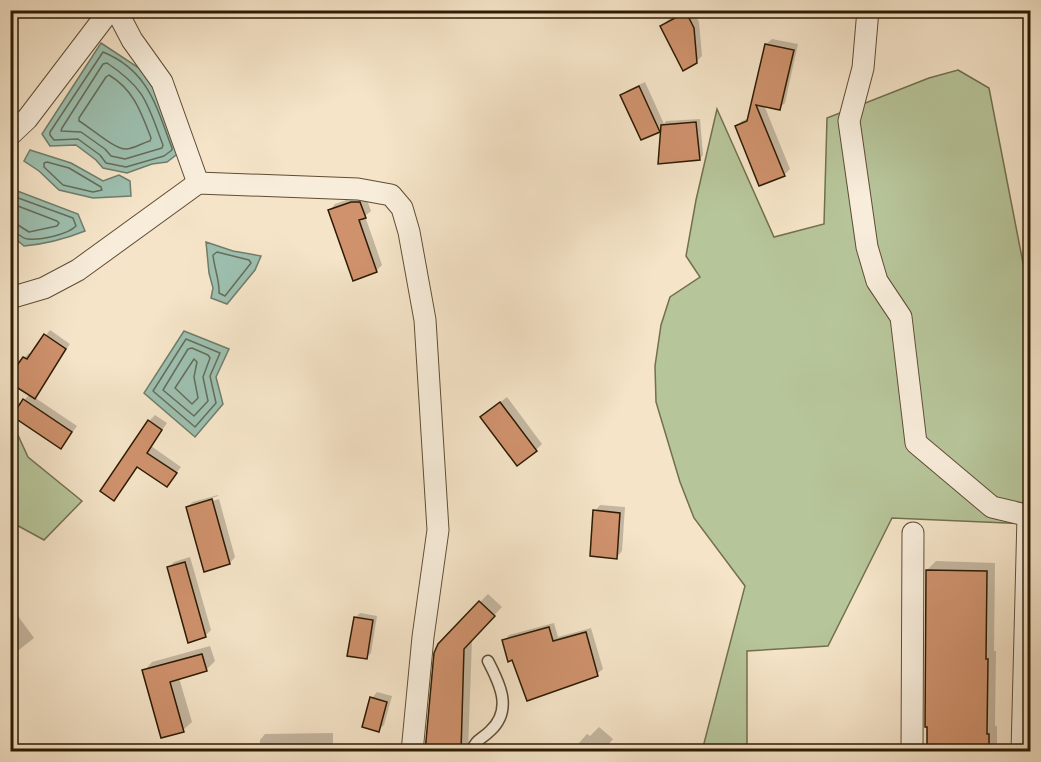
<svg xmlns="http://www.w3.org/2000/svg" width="1041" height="762" font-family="'Libre Bodoni',serif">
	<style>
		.green { fill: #b7c59a; stroke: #72704e; stroke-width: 1.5 }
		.water { fill: #9dbfaf; stroke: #707d6a; stroke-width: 1.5 }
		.shadow { fill: #0003 }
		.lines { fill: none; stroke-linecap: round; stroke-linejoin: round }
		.shore { stroke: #656d59; stroke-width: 1.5 }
		.building { fill: #cf926d; stroke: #2d1b03; stroke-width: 1.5 }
		.service-casing { stroke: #5f4d34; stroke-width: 13 }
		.minor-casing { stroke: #5f4d34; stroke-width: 23 }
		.service { stroke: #f8eddb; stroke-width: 10 }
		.minor { stroke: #f8eddb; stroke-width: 21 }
	</style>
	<rect width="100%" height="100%" fill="#f5e4c8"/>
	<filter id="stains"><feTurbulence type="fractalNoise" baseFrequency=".00333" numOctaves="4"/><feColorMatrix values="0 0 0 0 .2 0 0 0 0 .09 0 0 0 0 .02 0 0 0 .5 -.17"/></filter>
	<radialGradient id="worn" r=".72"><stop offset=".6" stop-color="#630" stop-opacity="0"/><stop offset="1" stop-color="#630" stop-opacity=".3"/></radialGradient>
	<g class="green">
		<path d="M 958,70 L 989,88 L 1030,299 L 1030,524 L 892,518 L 828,646 L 747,651 L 747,751 L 702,751 L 745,586 L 694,518 L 680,482 L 656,402 L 655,366 L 661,325 L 670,297 L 700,277 L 686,256 L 696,200 L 717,109 L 774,237 L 824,224 L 827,118 L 929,78 Z"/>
		<path d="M 11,420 L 28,457 L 82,501 L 44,540 L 11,522 Z"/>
	</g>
	<g class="water">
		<path d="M 101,43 L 139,68 L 156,88 L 180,152 L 167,162 L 152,164 L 127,173 L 103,168 L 96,160 L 76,145 L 50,146 L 42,134 Z"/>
		<path d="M 30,150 L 71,163 L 103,181 L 119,175 L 130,181 L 131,196 L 93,198 L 59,190 L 39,171 L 24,161 Z"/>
		<path d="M 12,189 L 78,214 L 85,231 C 65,239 45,244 24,246 L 11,235 Z"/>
		<path d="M 206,242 L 233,251 L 261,256 L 255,270 L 227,304 L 211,298 L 213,288 L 209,273 Z"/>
		<path d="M 184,331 L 229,349 L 216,377 L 223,404 L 195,437 L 144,393 Z"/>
	</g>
	<g class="shadow">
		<path d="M 687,10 L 693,10 L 699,22 L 702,56 L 696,62 L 662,26 L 668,20 Z"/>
		<path d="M 772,39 L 798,44 L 785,103 L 779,108 L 764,105 L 790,169 L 785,174 L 760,184 L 736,126 L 742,121 L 749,118 L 766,44 Z"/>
		<path d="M 645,82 L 664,124 L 666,121 L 700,119 L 703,155 L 699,159 L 662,127 L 659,130 L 622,95 L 628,90 Z"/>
		<path d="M 358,196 L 366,197 L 371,211 L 365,216 L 382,265 L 376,271 L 330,210 L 335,204 Z"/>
		<path d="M 50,330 L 70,344 L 34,397 L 77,426 L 66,441 L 24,400 L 30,394 L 24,358 L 29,353 L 31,355 Z"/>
		<path d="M 507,397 L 542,444 L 536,450 L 488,412 Z"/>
		<path d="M 155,415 L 167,423 L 151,446 L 181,467 L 167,485 L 138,466 L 114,499 L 149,421 Z"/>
		<path d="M 218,495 L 218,496 L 192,504 L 192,507 L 219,499 L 235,557 L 230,563 L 187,507 L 193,502 Z"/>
		<path d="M 600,505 L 625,507 L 622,551 L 617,557 L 595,511 Z"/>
		<path d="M 190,557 L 211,630 L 205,636 L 169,567 L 174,562 Z"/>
		<path d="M 936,561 L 995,563 L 994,651 L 996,651 L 995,726 L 997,726 L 997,752 L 927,752 L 927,570 Z"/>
		<path d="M 488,594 L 502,607 L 472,639 L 468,752 L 427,752 L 480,602 Z"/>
		<path d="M 10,605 L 34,638 L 10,657 Z"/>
		<path d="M 360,613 L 377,616 L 371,653 L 366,658 L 355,618 Z"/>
		<path d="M 554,623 L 558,637 L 591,628 L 603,669 L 597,674 L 513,658 L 504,641 L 509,635 Z"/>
		<path d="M 210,646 L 215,661 L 206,670 L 179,678 L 192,722 L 183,730 L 144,671 L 152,662 Z"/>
		<path d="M 377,692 L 392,696 L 384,725 L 378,730 L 372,698 Z"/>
		<path d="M 599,727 L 613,739 L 606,748 L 608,752 L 571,752 L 587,734 L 590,736 Z"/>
		<path d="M 333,733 L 333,752 L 260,752 L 260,740 L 265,734 Z"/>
	</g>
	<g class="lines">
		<g class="shore">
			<path d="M 103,52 C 149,71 156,106 172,148 L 172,150 L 164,156 L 126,167 L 106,163 L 100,155 L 78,139 L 54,140 L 50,135 L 50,132 Z"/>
			<path d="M 107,63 C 146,89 147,103 163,145 L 162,148 L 125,159 L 111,156 L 105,149 L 81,132 L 61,131 L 62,128 L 103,64 Z"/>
			<path d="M 109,75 C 134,90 141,112 151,138 L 150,141 C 142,143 135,148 127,149 C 116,151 90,127 79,121 L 79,118 L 106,77 Z"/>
			<path d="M 47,162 L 69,168 L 101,187 L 102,190 L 93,192 L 63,185 L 44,167 L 44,163 Z"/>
			<path d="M 10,195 L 73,218 L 76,226 C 67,235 41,240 28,239 C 22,239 18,232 10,231"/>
			<path d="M 10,203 L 57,221 L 59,223 L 57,226 L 29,232 L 18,225 L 10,224"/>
			<path d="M 217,252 L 249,260 L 251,263 L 225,296 L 219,293 C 220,282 214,267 213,255 Z"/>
			<path d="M 186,339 L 220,353 L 210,376 L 216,403 L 195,427 L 153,391 Z"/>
			<path d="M 192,348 L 208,355 L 210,358 L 203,377 L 208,401 L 194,416 L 163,390 L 188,349 Z"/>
			<path d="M 194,359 L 197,362 L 194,377 L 198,398 L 192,404 L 175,388 Z"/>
		</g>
	</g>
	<g class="building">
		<path d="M 686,12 L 694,28 L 697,63 L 683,71 L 660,26 Z"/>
		<path d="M 765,44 L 794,50 L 780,110 L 756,105 L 785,176 L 759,186 L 735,126 L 747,121 Z"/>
		<path d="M 639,86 L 660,132 L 641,140 L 620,95 Z"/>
		<path d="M 696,122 L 700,160 L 658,164 L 661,125 Z"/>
		<path d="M 351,202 L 360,202 L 366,218 L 359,220 L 377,272 L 353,281 L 328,210 Z"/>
		<path d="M 44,334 L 66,349 L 35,399 L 10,383 L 10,375 L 23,357 L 27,359 Z"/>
		<path d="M 23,399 L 72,432 L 61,449 L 12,416 Z"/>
		<path d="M 500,402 L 537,451 L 517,466 L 480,417 Z"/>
		<path d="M 148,420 L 162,430 L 147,453 L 177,473 L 167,487 L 137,467 L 114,501 L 100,491 Z"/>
		<path d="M 212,499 L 230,564 L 204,572 L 186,507 Z"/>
		<path d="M 593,510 L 620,513 L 617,559 L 590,556 Z"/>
		<path d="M 185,562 L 206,637 L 188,643 L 167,567 Z"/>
		<path d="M 926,570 L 987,571 L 986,659 L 988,659 L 987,734 L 989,734 L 989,752 L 927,752 L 927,727 L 925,727 Z"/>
		<path d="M 479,601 L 495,616 L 464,649 L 461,752 L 425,752 L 434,653 L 438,644 Z"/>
		<path d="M 354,617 L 373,620 L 367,659 L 347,656 Z"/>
		<path d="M 549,627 L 553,641 L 586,632 L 598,676 L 527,701 L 512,660 L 508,662 L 502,640 Z"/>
		<path d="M 202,654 L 207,671 L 170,682 L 184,732 L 161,738 L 142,670 Z"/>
		<path d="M 370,697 L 387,702 L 379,732 L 362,727 Z"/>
	</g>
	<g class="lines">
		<g class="service-casing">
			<path id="service" d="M 471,752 C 476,739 481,740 490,731 C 513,710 500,684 488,661"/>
		</g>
		<g class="minor-casing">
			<g id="minor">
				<path d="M 120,10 L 121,19 L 132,40 L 162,82 L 198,183"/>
				<path d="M 868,10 L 863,68 L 849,121 L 867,247 L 877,281 L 901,317 L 916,443 L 992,507 L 1030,516"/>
				<path d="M 10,135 L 27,119 L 110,10"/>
				<path d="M 10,298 L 44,288 L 78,270 L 198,183 L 358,189 L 391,195 L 402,208 L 409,232 L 425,320 L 438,530 L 423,637 L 412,752"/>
				<path d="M 912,752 L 913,533"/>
				<path d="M 1022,752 L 1028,516"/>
			</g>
		</g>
		<use href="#service" class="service"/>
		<use href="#minor" class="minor"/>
	</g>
	<rect width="1041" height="762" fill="none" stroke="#f5e4c8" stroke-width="36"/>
	<rect x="12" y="12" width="1017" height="738" fill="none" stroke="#2d1b03" stroke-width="3"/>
	<rect x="18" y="18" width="1005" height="726" fill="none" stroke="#2d1b03" stroke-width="1.5"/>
	<rect width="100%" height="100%" filter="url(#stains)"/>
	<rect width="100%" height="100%" fill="url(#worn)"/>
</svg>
